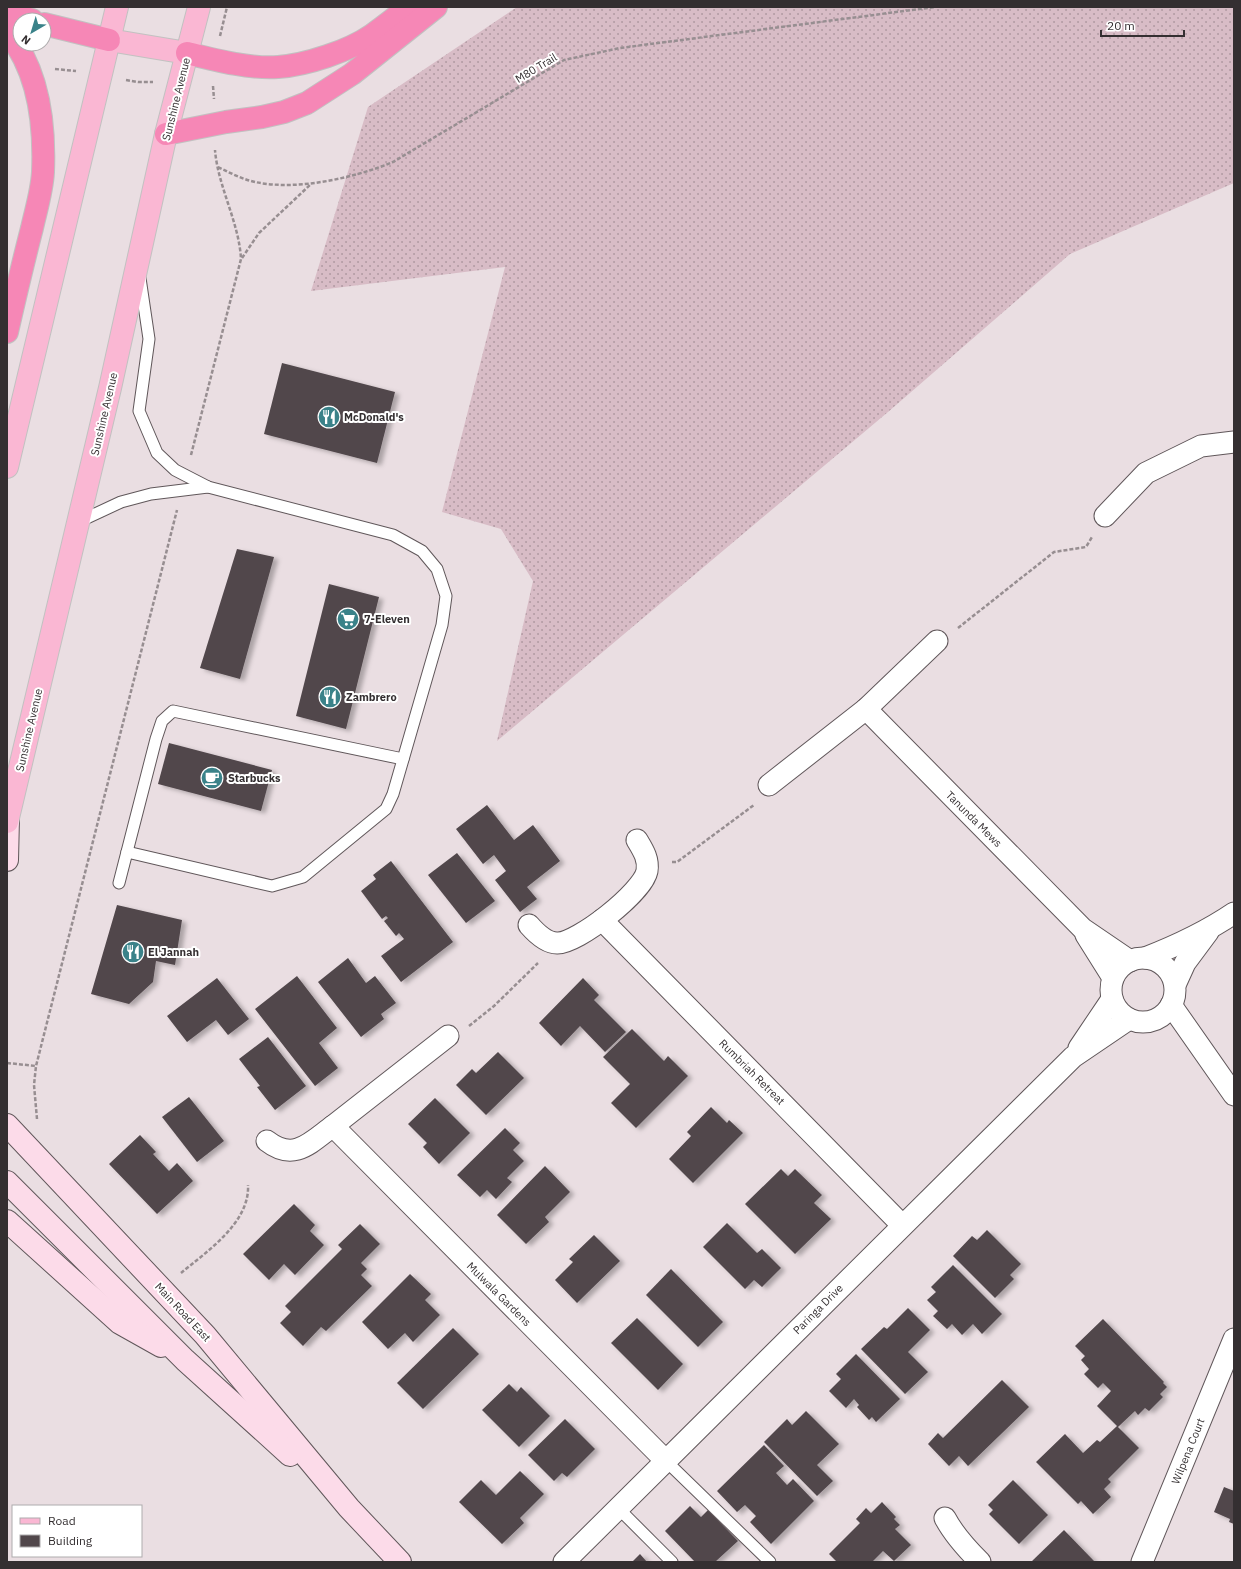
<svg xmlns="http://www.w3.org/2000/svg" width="1241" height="1569" font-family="'IBM Plex Sans',sans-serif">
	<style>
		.grass { fill: url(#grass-dots) }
		.building { fill: #51474b; filter: url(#shadow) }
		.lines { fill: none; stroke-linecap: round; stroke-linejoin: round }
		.service-casing { stroke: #60575a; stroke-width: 13 }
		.minor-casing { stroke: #60575a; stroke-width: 23 }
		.secondary-casing { stroke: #60575a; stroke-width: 24 }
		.primary-casing { stroke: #c2c1c1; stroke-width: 24 }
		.motorway-casing { stroke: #c2c1c1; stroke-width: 24 }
		.path { stroke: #978e91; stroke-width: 2.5; stroke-dasharray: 4 2; stroke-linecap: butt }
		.service { stroke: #fff; stroke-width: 11 }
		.minor { stroke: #fff; stroke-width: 21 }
		.secondary { stroke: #fcdbe9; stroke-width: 22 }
		.primary { stroke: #fab7d3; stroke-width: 22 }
		.motorway { stroke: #f687b6; stroke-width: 22 }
		.labels { text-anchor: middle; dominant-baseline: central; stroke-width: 4; stroke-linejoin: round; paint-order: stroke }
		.street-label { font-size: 11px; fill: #342f31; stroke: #fff }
		.poi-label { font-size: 11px; font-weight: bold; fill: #342f31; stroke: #fff; text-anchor: start }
	</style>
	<defs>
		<pattern id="grass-dots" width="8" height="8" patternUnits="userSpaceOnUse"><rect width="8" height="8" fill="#d8bcc6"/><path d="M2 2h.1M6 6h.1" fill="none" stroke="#b099a1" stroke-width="1.8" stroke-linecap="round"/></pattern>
		<filter id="shadow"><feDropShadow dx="4.5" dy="2.5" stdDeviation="2" flood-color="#0004"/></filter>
	</defs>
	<rect width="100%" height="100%" fill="#eadee2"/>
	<path class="grass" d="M 517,7 L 1234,7 L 1234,183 L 1070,254 L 888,412 L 497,741 L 533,581 L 501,529 L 442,512 L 505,267 L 311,291 L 368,107 Z"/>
	<g class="building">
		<path d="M 282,363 L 395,392 L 377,463 L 264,434 Z"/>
		<path d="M 237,549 L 274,557 L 240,679 L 200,668 Z"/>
		<path d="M 329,584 L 379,597 L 346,729 L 296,716 Z"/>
		<path d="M 169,743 L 272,770 L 261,811 L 158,784 Z"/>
		<path d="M 487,805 L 514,840 L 533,825 L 560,861 L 527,887 L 537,899 L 520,912 L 495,880 L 506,871 L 494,855 L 483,864 L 456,829 Z"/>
		<path d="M 457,853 L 495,901 L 466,923 L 428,875 Z"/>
		<path d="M 391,861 L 453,942 L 401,982 L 381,956 L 404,939 L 399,933 L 396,936 L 384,921 L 388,918 L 386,916 L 382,919 L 361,891 L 376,879 L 373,875 Z"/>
		<path d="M 117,905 L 182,920 L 175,965 L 156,961 L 153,982 L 129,1004 L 91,994 Z"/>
		<path d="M 348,958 L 366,983 L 375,976 L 396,1003 L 381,1014 L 384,1019 L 361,1037 L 318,982 Z"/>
		<path d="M 297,976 L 337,1028 L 319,1043 L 338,1068 L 315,1086 L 255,1009 Z"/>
		<path d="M 217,978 L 249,1019 L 228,1035 L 216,1020 L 187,1042 L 167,1016 Z"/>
		<path d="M 583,978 L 599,995 L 594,1000 L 626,1032 L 605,1052 L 580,1026 L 561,1046 L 539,1023 Z"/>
		<path d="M 632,1029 L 664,1061 L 668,1056 L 688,1076 L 636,1128 L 611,1103 L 630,1084 L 603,1057 Z"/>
		<path d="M 268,1037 L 306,1086 L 275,1110 L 257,1087 L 260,1086 L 239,1059 Z"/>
		<path d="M 498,1052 L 524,1078 L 486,1115 L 456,1085 L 472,1069 L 476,1073 Z"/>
		<path d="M 189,1097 L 224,1141 L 197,1162 L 162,1117 Z"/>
		<path d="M 435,1098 L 470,1133 L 439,1164 L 423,1147 L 427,1143 L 408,1124 Z"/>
		<path d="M 711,1107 L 727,1123 L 729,1120 L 743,1133 L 693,1183 L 669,1159 L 691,1136 L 687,1132 Z"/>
		<path d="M 505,1128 L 520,1143 L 513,1150 L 524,1161 L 507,1178 L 512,1182 L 496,1199 L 487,1190 L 480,1197 L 457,1175 Z"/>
		<path d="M 140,1135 L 156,1152 L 153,1154 L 169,1171 L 177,1163 L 193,1181 L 157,1214 L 109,1164 Z"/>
		<path d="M 545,1166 L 570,1192 L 545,1217 L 549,1222 L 526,1244 L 497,1215 Z"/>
		<path d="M 781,1169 L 788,1176 L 795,1169 L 822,1195 L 814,1203 L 831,1219 L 795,1254 L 745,1204 Z"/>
		<path d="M 294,1204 L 315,1225 L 310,1231 L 324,1245 L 295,1275 L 284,1264 L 269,1280 L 243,1254 Z"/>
		<path d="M 727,1223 L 757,1253 L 762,1249 L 781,1268 L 762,1287 L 754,1280 L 745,1289 L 703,1247 Z"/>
		<path d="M 360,1224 L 380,1244 L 361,1263 L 367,1269 L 361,1275 L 372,1286 L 326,1331 L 321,1327 L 303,1346 L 280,1323 L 291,1312 L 285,1306 L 342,1249 L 338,1245 Z"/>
		<path d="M 987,1230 L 1021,1264 L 1010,1275 L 1014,1279 L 995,1298 L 953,1256 L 972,1236 L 977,1240 Z"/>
		<path d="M 594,1235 L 620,1261 L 577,1303 L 555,1280 L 573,1262 L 569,1259 Z"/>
		<path d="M 953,1265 L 1002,1314 L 982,1334 L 973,1324 L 962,1335 L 952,1324 L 947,1329 L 933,1316 L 938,1311 L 927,1300 L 936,1292 L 931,1287 Z"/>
		<path d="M 671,1269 L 723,1322 L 698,1347 L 646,1295 Z"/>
		<path d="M 410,1274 L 431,1294 L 425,1300 L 440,1315 L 413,1342 L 405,1333 L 388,1349 L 362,1322 Z"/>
		<path d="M 908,1308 L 930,1330 L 908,1352 L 928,1372 L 905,1394 L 861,1349 L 884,1327 L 887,1329 Z"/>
		<path d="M 637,1318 L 683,1364 L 658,1390 L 611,1343 Z"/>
		<path d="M 1103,1319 L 1164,1382 L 1163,1383 L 1167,1387 L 1160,1394 L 1163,1397 L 1149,1411 L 1145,1408 L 1138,1415 L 1135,1411 L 1118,1427 L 1139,1448 L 1108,1479 L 1111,1482 L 1104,1489 L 1111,1497 L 1093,1514 L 1081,1501 L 1078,1504 L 1036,1462 L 1065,1434 L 1083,1453 L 1097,1440 L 1100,1442 L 1117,1426 L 1097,1406 L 1111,1391 L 1103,1383 L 1098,1388 L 1084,1374 L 1089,1369 L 1081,1360 L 1085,1356 L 1075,1346 Z"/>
		<path d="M 453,1328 L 479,1354 L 423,1409 L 397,1383 Z"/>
		<path d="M 856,1354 L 900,1399 L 876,1422 L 872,1417 L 869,1420 L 857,1407 L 859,1405 L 854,1399 L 846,1408 L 829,1391 L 841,1379 L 836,1374 Z"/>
		<path d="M 1002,1380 L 1029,1407 L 968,1466 L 959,1456 L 949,1466 L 928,1444 L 938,1433 L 943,1438 Z"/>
		<path d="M 509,1384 L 517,1392 L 521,1387 L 550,1416 L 519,1447 L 482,1410 Z"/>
		<path d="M 806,1411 L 839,1444 L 817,1465 L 833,1481 L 817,1496 L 764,1442 L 787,1419 L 792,1425 Z"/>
		<path d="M 565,1419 L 595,1449 L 567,1477 L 562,1473 L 554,1481 L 528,1455 Z"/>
		<path d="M 764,1445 L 784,1466 L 776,1473 L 787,1485 L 793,1479 L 814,1501 L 771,1544 L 750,1522 L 756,1516 L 745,1505 L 737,1512 L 717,1491 Z"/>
		<path d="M 520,1471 L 544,1494 L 520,1518 L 524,1523 L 502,1544 L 459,1502 L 481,1480 L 496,1495 Z"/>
		<path d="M 1013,1480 L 1048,1515 L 1019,1544 L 989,1514 L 993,1510 L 988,1505 Z"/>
		<path d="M 1224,1487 L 1234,1491 L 1234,1524 L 1229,1522 L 1230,1519 L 1214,1512 Z"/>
		<path d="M 882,1502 L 896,1517 L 894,1519 L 900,1525 L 895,1529 L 911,1545 L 894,1561 L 883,1551 L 872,1562 L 837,1562 L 829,1554 L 860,1523 L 856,1519 L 866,1508 L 871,1513 Z"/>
		<path d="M 690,1506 L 701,1517 L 708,1510 L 738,1541 L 715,1562 L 695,1562 L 665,1531 Z"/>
		<path d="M 1064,1530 L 1094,1561 L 1093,1562 L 1031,1562 Z"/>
		<path d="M 640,1554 L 647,1562 L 632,1562 Z"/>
	</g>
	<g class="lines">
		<g class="service-casing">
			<g id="service">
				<path d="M 78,522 L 121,502 L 151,494 L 208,487"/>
				<path d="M 127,852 L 272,886 L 303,877 L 386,809 L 393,794 L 442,625 L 446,596 L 437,569 L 422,551 L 393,535 L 208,487 L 175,470 L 157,453 L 139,411 L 149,339 L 140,278"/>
				<path d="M 119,883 L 156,739 L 162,721 L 173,711 L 403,759"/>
				<path d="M 666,1461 L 770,1562"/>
				<path d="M 618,1508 L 672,1562"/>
			</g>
		</g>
		<g class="minor-casing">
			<g id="minor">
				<path d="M 1105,516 L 1146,473 L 1201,446 L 1234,442"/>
				<path d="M 866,709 L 1083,929 L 1130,961"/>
				<path d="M 769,785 L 866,709 L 937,641"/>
				<path d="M 602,920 L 902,1225"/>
				<path d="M 529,925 C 536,933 546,943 557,943 C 577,944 643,892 647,871 C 649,859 643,850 637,840"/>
				<path d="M 1086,935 L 1113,978"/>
				<path d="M 1145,958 C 1176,946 1206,932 1234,913"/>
				<circle cx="1143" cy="990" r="32"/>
				<path d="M 1175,985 L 1185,963 L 1208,932"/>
				<path d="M 1171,1005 L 1234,1095"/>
				<path d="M 448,1036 L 333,1126 L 666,1461"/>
				<path d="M 1079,1048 L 1112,999"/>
				<path d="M 267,1141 C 294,1162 310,1143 333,1126"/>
				<path d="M 945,1518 C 954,1535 966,1548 980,1562"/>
				<path d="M 564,1562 L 1073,1057 L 1129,1019"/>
				<path d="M 1142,1562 L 1234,1339"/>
			</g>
		</g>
		<g class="secondary-casing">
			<g id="secondary">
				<path d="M 7,860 L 8,818"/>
				<path d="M 7,1125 L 205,1335 L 349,1508 L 400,1562"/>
				<path d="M 7,1182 L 185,1360 L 290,1455"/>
				<path d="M 7,1221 L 120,1323 L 161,1346"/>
			</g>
		</g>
		<g class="primary-casing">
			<g id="primary">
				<path d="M 109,40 L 187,53"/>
				<path d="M 7,467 L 117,7"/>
				<path d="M 7,822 L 110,388 L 166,134 L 199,7"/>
			</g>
		</g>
		<g class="motorway-casing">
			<g id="motorway">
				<path d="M 7,12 L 32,20"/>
				<path d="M 44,24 L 109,40"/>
				<path d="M 7,32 C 39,70 45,123 43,172 C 42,191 36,210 32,228 C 23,263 15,297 7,332"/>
				<path d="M 187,53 C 215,60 249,69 278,67 C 306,65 349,51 372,35 C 385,26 397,16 409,7"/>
				<path d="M 166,134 L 226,122 L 262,117 L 284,112 L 307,103 L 352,74 L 436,7"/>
			</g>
		</g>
		<g class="path">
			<path d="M 220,36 L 227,7"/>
			<path d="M 55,69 L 76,71"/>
			<path d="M 126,80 L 138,82 L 153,82"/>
			<path d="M 213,86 L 214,99"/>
			<path d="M 218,167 C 230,173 242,179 255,182 C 297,191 354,178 393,162 L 564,60 L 620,48 L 935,7"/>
			<path d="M 242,258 L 259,233 L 311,184"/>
			<path d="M 191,455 L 241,259 C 239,222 218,187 215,150"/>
			<path d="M 958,628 L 1054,552 L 1086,547 L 1092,537"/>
			<path d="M 672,862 L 677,862 L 754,805"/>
			<path d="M 469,1026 L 494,1006 L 538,963"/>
			<path d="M 7,1063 L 36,1066"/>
			<path d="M 37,1119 L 34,1085 L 36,1066 L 177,510"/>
			<path d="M 181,1273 C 206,1252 250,1223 248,1185"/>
		</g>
		<use href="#service" class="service"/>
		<use href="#minor" class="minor"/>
		<use href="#secondary" class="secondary"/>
		<use href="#primary" class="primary"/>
		<use href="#motorway" class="motorway"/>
	</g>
	<defs>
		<g id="restaurant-disc" transform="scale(1.15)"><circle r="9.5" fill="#3a8289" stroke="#fff"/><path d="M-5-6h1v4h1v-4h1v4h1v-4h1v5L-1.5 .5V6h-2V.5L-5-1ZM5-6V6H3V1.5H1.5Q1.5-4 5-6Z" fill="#fff"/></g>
		<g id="supermarket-disc" transform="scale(1.15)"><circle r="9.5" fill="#3a8289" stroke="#fff"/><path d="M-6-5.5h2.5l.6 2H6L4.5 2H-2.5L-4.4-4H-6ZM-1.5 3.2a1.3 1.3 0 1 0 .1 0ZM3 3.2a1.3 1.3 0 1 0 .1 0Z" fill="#fff"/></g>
		<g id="cafe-disc" transform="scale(1.15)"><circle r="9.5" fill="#3a8289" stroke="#fff"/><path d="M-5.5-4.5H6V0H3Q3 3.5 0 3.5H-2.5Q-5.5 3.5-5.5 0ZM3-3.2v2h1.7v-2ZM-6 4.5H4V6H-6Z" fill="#fff"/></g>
	</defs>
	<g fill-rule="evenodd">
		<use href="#restaurant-disc" x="329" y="417"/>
		<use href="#supermarket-disc" x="348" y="619"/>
		<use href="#restaurant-disc" x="330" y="697"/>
		<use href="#cafe-disc" x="212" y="778"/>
		<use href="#restaurant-disc" x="133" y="952"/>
	</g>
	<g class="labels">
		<g class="street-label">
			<text transform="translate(536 68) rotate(-31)">M80 Trail</text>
			<text transform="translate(176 99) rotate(-76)">Sunshine Avenue</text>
			<text transform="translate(104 414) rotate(-77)">Sunshine Avenue</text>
			<text transform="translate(29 730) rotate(-77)">Sunshine Avenue</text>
			<text transform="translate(974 819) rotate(45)">Tanunda Mews</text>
			<text transform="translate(752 1072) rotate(45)">Rumbriah Retreat</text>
			<text transform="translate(499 1294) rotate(45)">Mulwala Gardens</text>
			<text transform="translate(818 1309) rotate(-45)">Paringa Drive</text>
			<text transform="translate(183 1312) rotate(47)">Main Road East</text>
			<text transform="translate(1188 1451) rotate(-68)">Wilpena Court</text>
		</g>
		<g class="poi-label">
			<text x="344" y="417">McDonald's</text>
			<text x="364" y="619">7-Eleven</text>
			<text x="346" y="697">Zambrero</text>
			<text x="228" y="778">Starbucks</text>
			<text x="148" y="952">El Jannah</text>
		</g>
	</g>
	<rect width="1241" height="1569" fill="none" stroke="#342f31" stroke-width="16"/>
	<rect x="12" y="1505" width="130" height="52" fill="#ffffff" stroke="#aeacad"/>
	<rect x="20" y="1518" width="20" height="6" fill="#fab7d3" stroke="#aeacad"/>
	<text x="48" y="1525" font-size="12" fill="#342f31">Road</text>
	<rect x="20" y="1535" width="20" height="12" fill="#51474b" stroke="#aeacad"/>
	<text x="48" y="1545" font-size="12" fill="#342f31">Building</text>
	<g transform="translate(32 32) rotate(218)"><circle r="19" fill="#ffffff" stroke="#aeacad"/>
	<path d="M0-3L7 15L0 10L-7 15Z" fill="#3a8289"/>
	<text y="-6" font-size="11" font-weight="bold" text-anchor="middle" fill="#342f31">N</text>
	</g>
	<path d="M1101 30v6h83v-6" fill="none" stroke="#342f31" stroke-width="2"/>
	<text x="1107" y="30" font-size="12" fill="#342f31" stroke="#ffffff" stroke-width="3" paint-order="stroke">20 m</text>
</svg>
